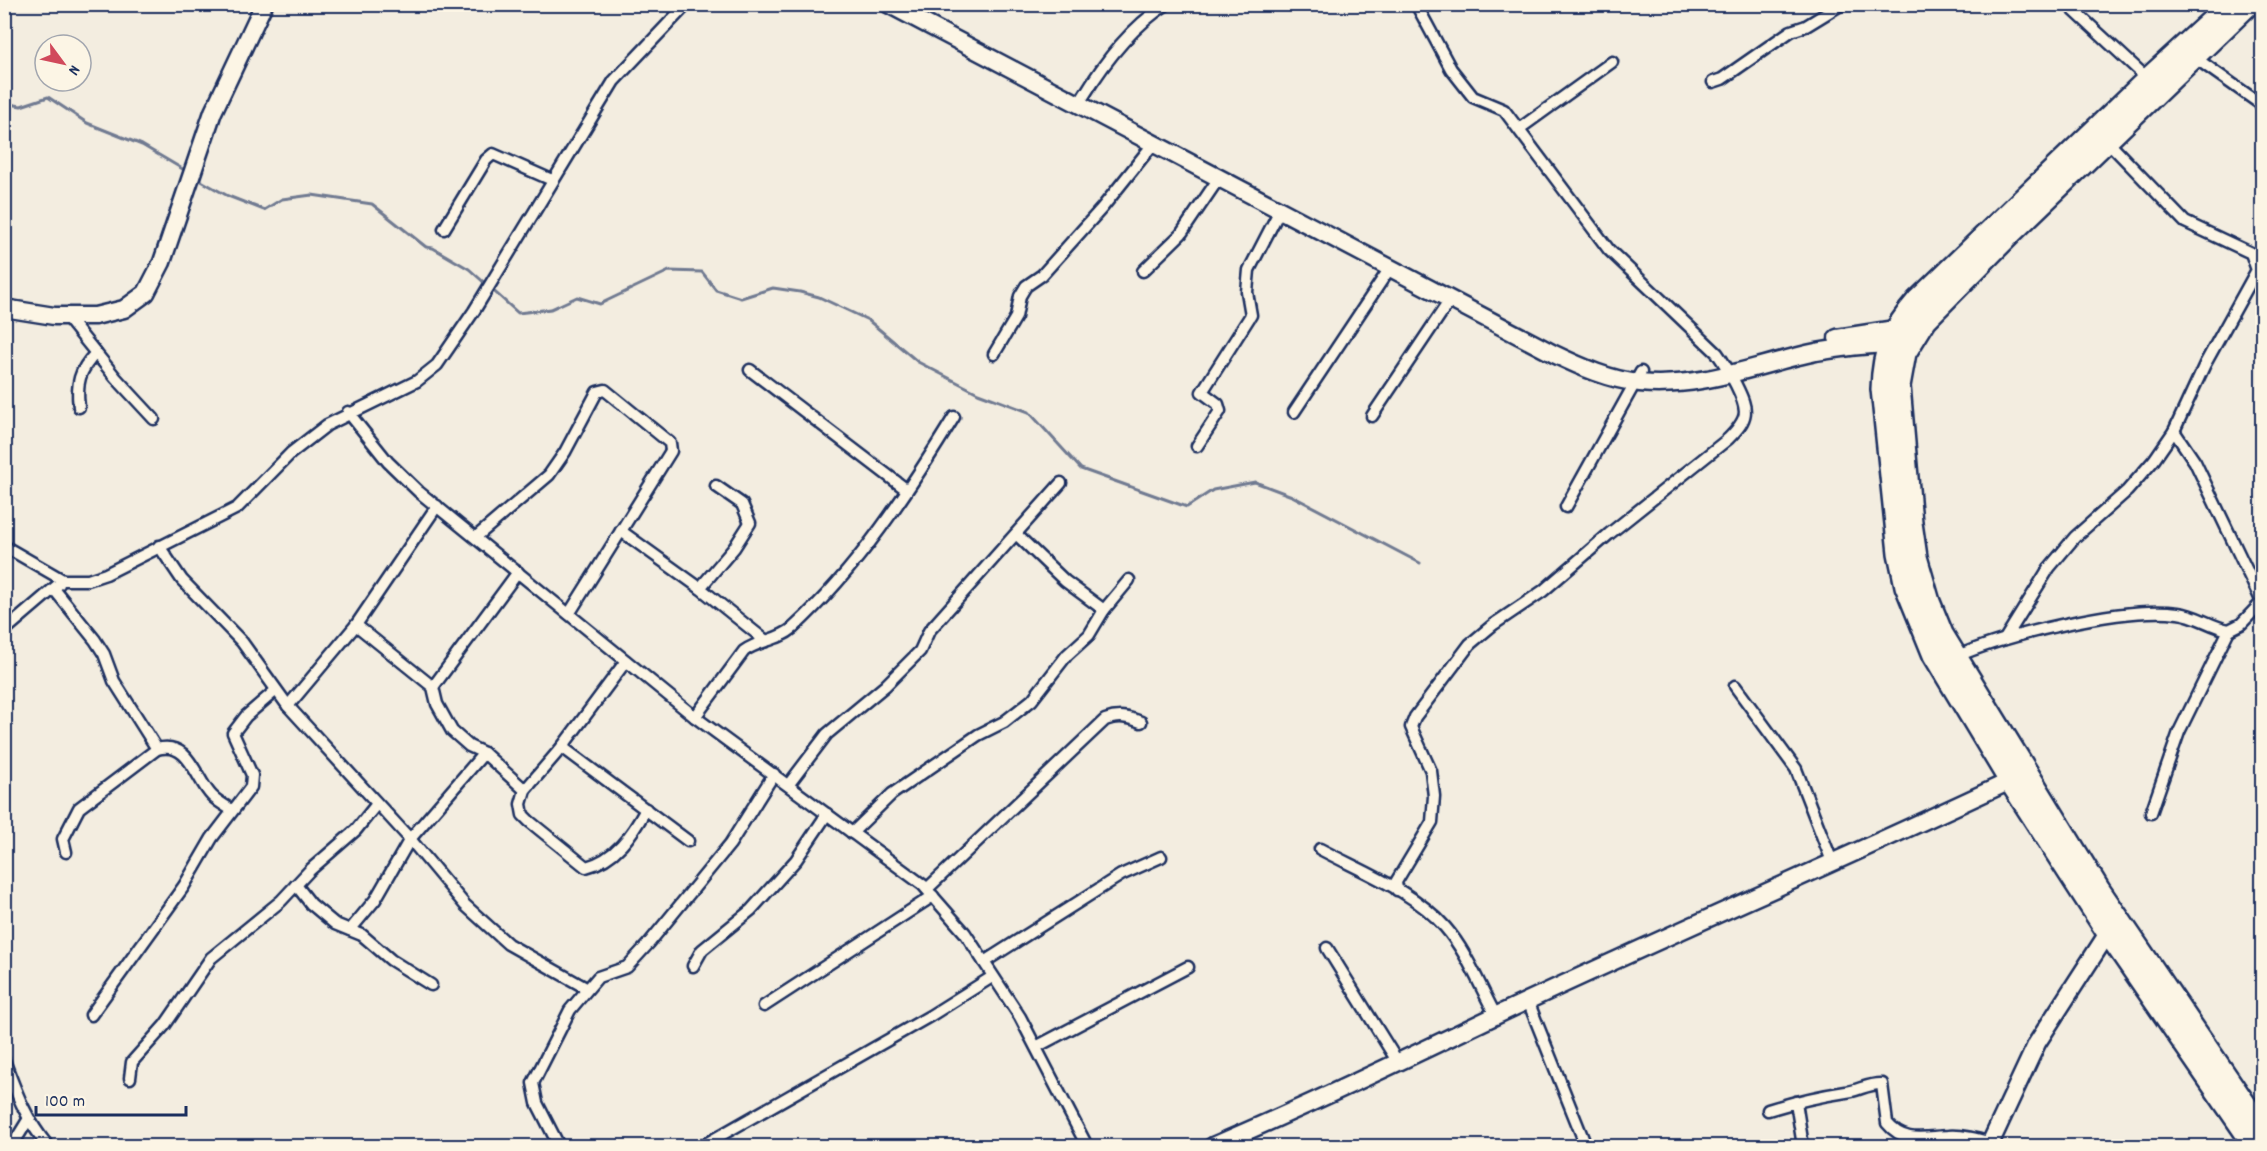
<svg xmlns="http://www.w3.org/2000/svg" width="2267" height="1151" font-family="Dekko,sans-serif">
	<style>
		.lines { fill: none; stroke-linecap: round; stroke-linejoin: round }
		.stream { stroke: #707a91; stroke-width: 3 }
		.street-casing { stroke: #1b2f5e; stroke-width: 15 }
		.secondary-casing { stroke: #1b2f5e; stroke-width: 21 }
		.highway-casing { stroke: #1b2f5e; stroke-width: 26 }
		.street { stroke: #fcf5e5; stroke-width: 10 }
		.secondary { stroke: #fcf5e5; stroke-width: 16 }
		.highway { stroke: #fcf5e5; stroke-width: 21 }
	</style>
	<rect width="100%" height="100%" fill="#f3ede0"/>
	<filter id="ink" filterUnits="userSpaceOnUse"><feTurbulence type="fractalNoise" baseFrequency=".0167" numOctaves="2"/><feDisplacementMap in="SourceGraphic" scale="12" xChannelSelector="R" yChannelSelector="G"/><feConvolveMatrix kernelMatrix="1 2 1 2 8 2 1 2 1" color-interpolation-filters="sRGB"/></filter>
	<g filter="url(#ink)">
		<g class="lines">
			<g class="stream">
				<path d="M 4,103 L 21,106 L 48,97 L 87,123 L 142,145 L 186,171"/>
				<path d="M 196,178 L 228,196 L 264,210 L 282,199 L 312,195 L 372,204 L 426,247 L 433,248 L 469,269 L 518,313 L 551,309 L 577,297 L 600,304 L 669,271 L 702,272 L 716,290 L 741,298 L 773,288 L 800,292 L 819,297 L 868,320 L 918,362 L 978,393 L 1029,412 L 1081,469 L 1187,507 L 1213,490 L 1255,482 L 1292,496 L 1420,563"/>
			</g>
			<g class="street-casing">
				<g id="street">
					<path d="M 2067,4 L 2148,79"/>
					<path d="M 2194,57 L 2262,105"/>
					<path d="M 1713,82 L 1722,79 L 1791,31 L 1806,26 L 1842,4"/>
					<path d="M 1083,97 C 1105,61 1131,27 1167,4"/>
					<path d="M 1519,129 L 1612,62"/>
					<path d="M 444,229 L 486,160 L 493,154 L 552,180"/>
					<path d="M 1143,271 L 1181,234 L 1219,178"/>
					<path d="M 66,316 L 116,378 L 154,419"/>
					<path d="M 994,354 L 1016,317 L 1020,296 L 1026,286 L 1042,275 L 1102,208 L 1154,143"/>
					<path d="M 750,370 L 907,490"/>
					<path d="M 79,407 C 76,384 79,370 96,353"/>
					<path d="M 348,412 L 388,462 L 419,492 L 695,717 L 923,885 L 965,933 L 1020,1017 L 1087,1146"/>
					<path d="M 1294,412 L 1390,268"/>
					<path d="M 1372,416 L 1450,300"/>
					<path d="M 2174,431 L 2195,462 L 2262,602"/>
					<path d="M 1197,446 L 1220,411 L 1218,404 L 1202,392 L 1251,315 L 1247,292 L 1249,270 L 1280,210"/>
					<path d="M 1566,507 L 1641,372"/>
					<path d="M 621,531 L 700,588 L 766,641"/>
					<path d="M 1016,534 L 1065,581 L 1104,610"/>
					<path d="M 476,537 L 549,475 L 565,452 L 597,392 L 605,390 L 670,443 L 671,451 L 569,614"/>
					<path d="M 4,546 L 63,580 L 88,580 L 106,574 L 237,508 L 291,453 L 327,425 L 417,381 L 437,365 L 474,311 L 614,81 L 687,4"/>
					<path d="M 159,546 L 182,580 L 242,642 L 288,706 L 410,839 L 465,905 L 508,944 L 586,988"/>
					<path d="M 700,588 L 734,548 L 750,523 L 742,504 L 716,486"/>
					<path d="M 54,589 L 95,640 L 104,654 L 114,681 L 157,749"/>
					<path d="M 356,625 L 433,687 L 437,704 L 452,731 L 469,746 L 484,753 L 525,790"/>
					<path d="M 4,631 L 59,584"/>
					<path d="M 2005,639 L 2049,568 L 2075,537 L 2127,491 L 2154,460 L 2174,431 L 2205,364 L 2257,270 L 2251,253 L 2185,222 L 2108,142"/>
					<path d="M 1955,657 C 2006,635 2123,606 2178,613 C 2197,615 2211,627 2229,630 L 2241,624 L 2262,602"/>
					<path d="M 626,661 L 562,747 L 525,790 L 521,804 L 523,815 L 529,821 L 586,867 C 615,860 632,835 646,809"/>
					<path d="M 1735,686 L 1796,769 L 1833,864"/>
					<path d="M 433,687 L 518,572"/>
					<path d="M 288,706 L 356,625 L 437,506"/>
					<path d="M 695,717 L 744,651 C 759,640 778,641 793,628 C 858,568 908,492 954,417"/>
					<path d="M 562,747 L 688,841"/>
					<path d="M 789,784 L 827,734 L 885,686 L 920,651 L 929,631 L 1061,483"/>
					<path d="M 2151,813 L 2179,732 L 2229,630"/>
					<path d="M 852,833 L 892,794 L 978,735 L 1004,722 L 1032,700 L 1067,655 L 1089,635 L 1104,610 L 1129,580"/>
					<path d="M 1320,849 C 1361,871 1414,891 1445,927 C 1467,952 1480,987 1496,1016"/>
					<path d="M 66,852 L 63,839 L 79,808 L 157,749 C 190,740 195,779 212,796 C 218,802 226,806 232,810"/>
					<path d="M 296,885 L 311,904 L 335,924 L 362,935 L 391,960 L 431,985"/>
					<path d="M 927,889 L 1105,720 C 1119,715 1128,717 1141,722"/>
					<path d="M 1397,890 L 1396,882 L 1432,822 L 1434,796 L 1431,771 L 1411,727 L 1415,717 L 1470,644 L 1494,624 L 1543,591 L 1609,534 L 1728,439 C 1749,418 1749,411 1736,385 C 1730,373 1725,364 1717,353 L 1609,250 L 1504,110 L 1473,97 L 1451,69 L 1416,4"/>
					<path d="M 350,930 L 375,900 L 410,839 L 484,753"/>
					<path d="M 1327,948 L 1399,1064"/>
					<path d="M 984,962 L 1121,875 L 1161,857"/>
					<path d="M 693,966 L 702,950 L 751,910 L 796,860 L 827,814"/>
					<path d="M 1528,1001 L 1586,1146"/>
					<path d="M 764,1006 L 933,896"/>
					<path d="M 91,1015 L 184,886 L 212,838 L 251,787 L 252,775 L 233,733 L 246,716 L 275,691"/>
					<path d="M 1036,1047 L 1188,967"/>
					<path d="M 4,1060 C 16,1092 26,1120 48,1146"/>
					<path d="M 130,1078 L 132,1062 L 165,1025 L 211,958 L 281,901 L 310,870 L 356,830 L 376,805"/>
					<path d="M 1796,1102 L 1803,1146"/>
					<path d="M 1768,1110 C 1794,1102 1819,1096 1846,1092 C 1858,1091 1869,1083 1882,1084 L 1887,1123 C 1904,1144 1924,1137 1948,1136 C 1963,1135 1977,1139 1991,1143"/>
					<path d="M 12,1146 L 28,1120"/>
					<path d="M 559,1146 L 537,1103 L 533,1083 L 570,1010 L 598,977 L 627,967 L 649,943 L 730,844 L 774,774"/>
					<path d="M 702,1146 L 930,1016 L 992,977"/>
				</g>
			</g>
			<g class="secondary-casing">
				<g id="secondary">
					<path d="M 888,4 L 1554,354 C 1581,367 1610,380 1640,383 C 1701,389 1758,364 1816,352 C 1840,348 1864,345 1889,344"/>
					<path d="M 4,308 L 54,316 L 95,316 L 124,309 L 146,293 L 162,262 L 213,112 L 264,4"/>
					<path d="M 1837,338 L 1895,329"/>
					<path d="M 1213,1146 C 1309,1105 1403,1060 1497,1015 C 1667,935 1840,861 2010,781"/>
					<path d="M 1989,1146 L 2037,1043 L 2108,933"/>
				</g>
			</g>
			<g class="highway-casing">
				<g id="highway">
					<path d="M 2230,4 L 2148,79 L 1918,300 C 1893,329 1883,349 1882,389 L 1899,553 L 1906,586 L 1934,655 L 2010,781 L 2108,933 L 2255,1146"/>
					<path d="M 2249,4 L 2011,233 L 1926,319 L 1905,353 L 1899,386 L 1911,523 L 1916,557 L 1929,602 L 1942,634 L 2099,890 L 2262,1129"/>
				</g>
			</g>
			<use href="#street" class="street"/>
			<use href="#secondary" class="secondary"/>
			<use href="#highway" class="highway"/>
		</g>
	</g>
	<rect width="2267" height="1151" fill="none" stroke="#fcf5e5" stroke-width="24"/>
	<rect x="12" y="12" width="2243" height="1127" fill="none" stroke="#1b2f5e" stroke-width="2" filter="url(#ink)"/>
	<g transform="translate(63 63) rotate(123)"><circle r="28" fill="#fcf5e5" stroke="#a2a6af" stroke-width="1.5"/>
	<path d="M0-4.5L10 22L0 15L-10 22Z" fill="#d1495b"/>
	<text y="-9" font-size="16" font-weight="bold" text-anchor="middle" fill="#1b2f5e">N</text>
	</g>
	<path d="M36 1106v9h150v-9" fill="none" stroke="#1b2f5e" stroke-width="3"/>
	<text x="45" y="1106" font-size="18" fill="#1b2f5e" stroke="#fcf5e5" stroke-width="4.5" paint-order="stroke">100 m</text>
</svg>
